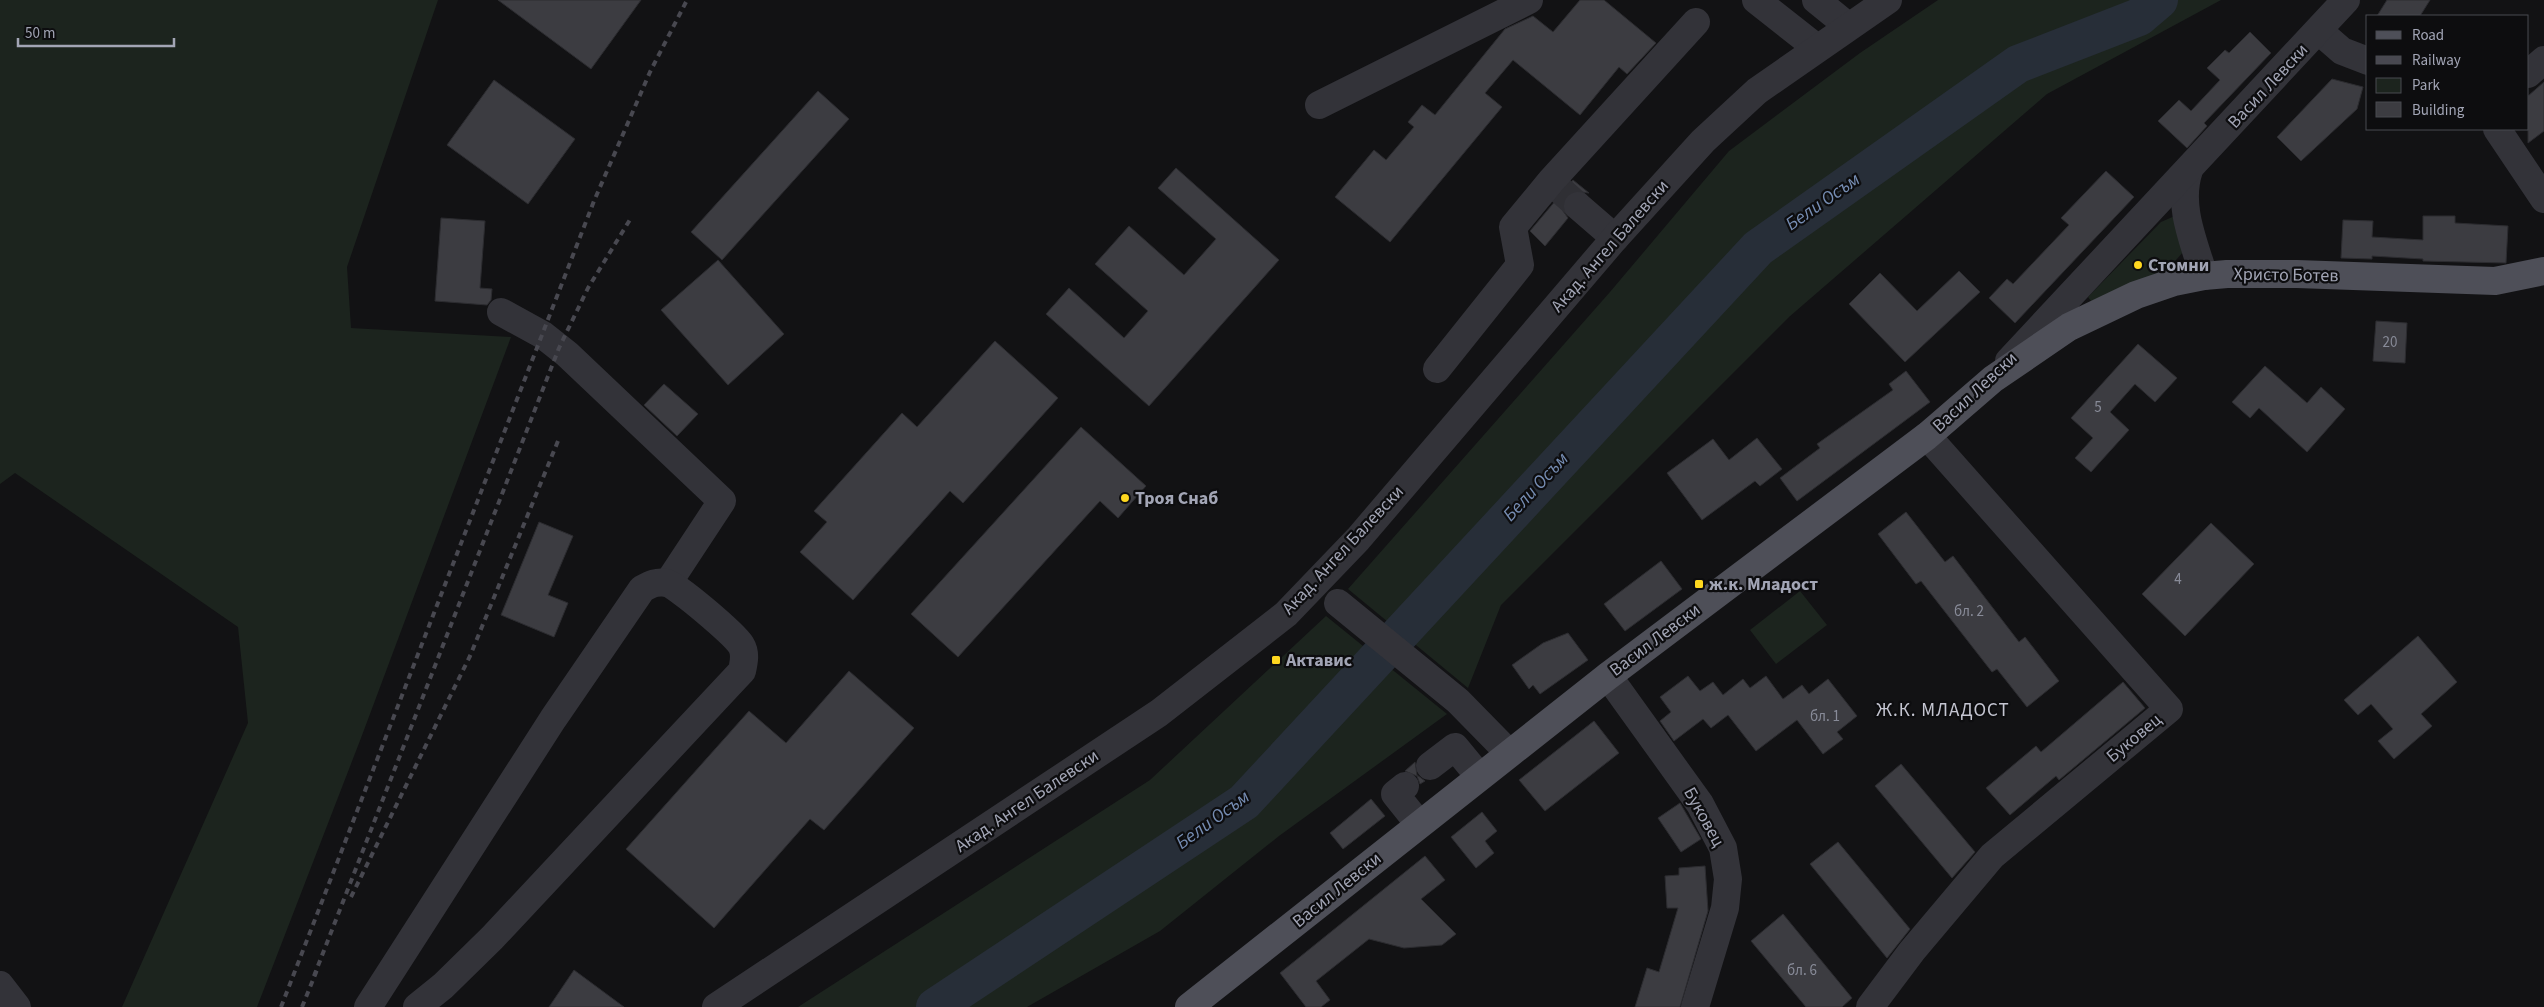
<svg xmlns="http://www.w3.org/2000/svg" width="2544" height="1007" font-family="'Source Sans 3',sans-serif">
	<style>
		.green { fill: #1c241e }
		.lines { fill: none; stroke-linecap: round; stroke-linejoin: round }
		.river { stroke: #272e38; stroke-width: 38 }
		.building { fill: #3c3c41; stroke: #2c2c30 }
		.minor-tunnel { stroke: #2f2f34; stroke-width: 28; stroke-dasharray: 28 14; stroke-linecap: butt }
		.minor { stroke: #333339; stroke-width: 28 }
		.major { stroke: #4e4f58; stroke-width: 28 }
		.rail { stroke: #484850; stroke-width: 4; stroke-dasharray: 6 5; stroke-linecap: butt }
		.poi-dot { fill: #fed71f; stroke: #0d0d0f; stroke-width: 2 }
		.labels { text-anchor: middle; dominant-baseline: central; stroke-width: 4.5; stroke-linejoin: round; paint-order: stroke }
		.number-label { font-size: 15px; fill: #888b98 }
		.street-label { font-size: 18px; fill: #a2a5b5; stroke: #0d0d0f }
		.poi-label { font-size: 18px; font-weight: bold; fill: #a2a5b5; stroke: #0d0d0f; text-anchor: start }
		.water-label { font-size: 19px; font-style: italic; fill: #768db3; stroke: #0d0d0f }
		.neighbourhood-label { font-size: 19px; letter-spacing: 1px; fill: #c4c5d1; stroke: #0d0d0f }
	</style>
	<rect width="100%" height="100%" fill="#121214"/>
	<g class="green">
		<path d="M 0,0 L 438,0 L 347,267 L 351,328 L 511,337 L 361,738 L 257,1007 L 122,1007 L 248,723 L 238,627 L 15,473 L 0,484 Z"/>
		<path d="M 1938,0 L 2221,0 L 2047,94 L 1789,317 L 1501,605 L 1468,688 L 1348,589 L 1610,292 L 1729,151 L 1860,53 Z"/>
		<path d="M 2177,215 L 2183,252 L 2169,268 L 2095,300 L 2091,301 L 2088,297 L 2161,222 Z"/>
		<path d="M 1800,591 L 1827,625 L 1776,664 L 1750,630 Z"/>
		<path d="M 1326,616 L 1447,714 L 1279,836 L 1160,931 L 1027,1007 L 798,1007 L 1150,780 Z"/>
	</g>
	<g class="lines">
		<path class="river" d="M 935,1007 L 1244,802 L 1758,248 L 2018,64 L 2139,17 L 2159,0"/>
	</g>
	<g class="building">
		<path d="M 498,0 L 641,0 L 591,69 Z"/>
		<path d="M 1580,0 L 1604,0 L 1656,43 L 1627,74 L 1619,67 L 1580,115 L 1513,60 L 1485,93 L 1502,107 L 1390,242 L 1335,197 L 1374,150 L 1386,160 L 1414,127 L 1408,122 L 1422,105 L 1435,115 L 1505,29 L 1533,16 L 1553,32 Z"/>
		<path d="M 2387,0 L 2430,0 L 2420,16 L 2377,16 Z"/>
		<path d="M 2250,32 L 2271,53 L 2204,123 L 2207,126 L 2187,148 L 2158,121 L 2179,100 L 2191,111 L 2220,80 L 2207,68 L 2225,50 L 2229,53 Z"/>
		<path d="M 2332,79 L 2363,87 L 2357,109 L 2301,161 L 2277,137 Z"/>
		<path d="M 494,80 L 575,139 L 528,204 L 447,145 Z"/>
		<path d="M 2544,82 L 2544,131 L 2528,143 L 2528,96 Z"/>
		<path d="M 818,91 L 849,119 L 722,260 L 691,232 Z"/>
		<path d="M 1176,168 L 1279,260 L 1149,406 L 1046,314 L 1069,288 L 1124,338 L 1148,311 L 1095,264 L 1129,226 L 1184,275 L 1216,239 L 1158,188 Z"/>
		<path d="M 2106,171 L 2134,197 L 2015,323 L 1989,298 L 2007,279 L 2013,284 L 2069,225 L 2061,218 Z"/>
		<path d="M 1573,180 L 1589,193 L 1573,191 L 1566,196 L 1563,204 L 1563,211 L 1568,218 L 1545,246 L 1530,231 Z"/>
		<path d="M 2423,216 L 2455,216 L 2455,223 L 2508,226 L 2506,263 L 2423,261 L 2423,259 L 2372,256 L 2372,259 L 2341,258 L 2343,220 L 2373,221 L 2372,237 L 2423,240 Z"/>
		<path d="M 441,218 L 485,221 L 480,288 L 492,289 L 491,300 L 487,305 L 435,301 Z"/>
		<path d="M 718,260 L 784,334 L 728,385 L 661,310 Z"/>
		<path d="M 1959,271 L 1980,292 L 1905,362 L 1849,304 L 1880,273 L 1917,311 Z"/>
		<path d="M 2376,321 L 2407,323 L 2405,363 L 2373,361 Z"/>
		<path d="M 995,341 L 1058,398 L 963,503 L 950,491 L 853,600 L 800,552 L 827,522 L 814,511 L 902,413 L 917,427 Z"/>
		<path d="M 2138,344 L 2177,378 L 2155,402 L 2135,384 L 2110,412 L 2129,430 L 2091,472 L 2075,458 L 2093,438 L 2071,418 Z"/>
		<path d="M 2265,366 L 2307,403 L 2321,387 L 2345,409 L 2307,452 L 2259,408 L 2250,418 L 2232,402 Z"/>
		<path d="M 1906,371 L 1930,402 L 1797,501 L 1780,478 L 1820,448 L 1817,444 L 1893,390 L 1889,384 Z"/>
		<path d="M 664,384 L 698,414 L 677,436 L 644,405 Z"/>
		<path d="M 1081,427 L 1146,486 L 1118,518 L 1100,501 L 958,657 L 911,614 Z"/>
		<path d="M 1757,438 L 1782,469 L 1760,486 L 1755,481 L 1702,520 L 1667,473 L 1713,439 L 1729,460 Z"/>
		<path d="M 1906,512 L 1945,562 L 1953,556 L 2019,642 L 2025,637 L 2059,681 L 2027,707 L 1997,669 L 1992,672 L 1921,581 L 1916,584 L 1878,534 Z"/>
		<path d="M 539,522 L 573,536 L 548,595 L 568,603 L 554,637 L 501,615 Z"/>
		<path d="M 2211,523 L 2254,564 L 2185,636 L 2142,594 Z"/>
		<path d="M 1661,561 L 1682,589 L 1625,631 L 1604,604 Z"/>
		<path d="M 1568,633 L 1588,660 L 1540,694 L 1533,685 L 1529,689 L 1512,665 L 1543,643 Z"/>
		<path d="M 2418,636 L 2457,682 L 2421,714 L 2432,726 L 2394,759 L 2378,741 L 2393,729 L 2371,704 L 2358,715 L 2344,700 Z"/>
		<path d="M 849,671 L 914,728 L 824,830 L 810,819 L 714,928 L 626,849 L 749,711 L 786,743 Z"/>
		<path d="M 1688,676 L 1700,691 L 1713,682 L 1723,695 L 1743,679 L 1750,688 L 1766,676 L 1783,699 L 1802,685 L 1809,694 L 1828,679 L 1857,716 L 1837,732 L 1843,739 L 1823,754 L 1797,720 L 1756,751 L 1728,715 L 1711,728 L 1703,719 L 1674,741 L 1660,721 L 1671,712 L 1660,697 Z"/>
		<path d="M 2123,682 L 2145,708 L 2059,780 L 2056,776 L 2010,815 L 1986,788 L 2036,746 L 2041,752 Z"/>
		<path d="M 1594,721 L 1619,753 L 1545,811 L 1519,780 Z"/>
		<path d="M 1415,762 L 1417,775 L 1425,781 L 1420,784 L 1417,776 L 1405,771 Z"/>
		<path d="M 1901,764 L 1975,852 L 1952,878 L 1875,786 Z"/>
		<path d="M 1371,799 L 1385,816 L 1343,849 L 1330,833 Z"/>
		<path d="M 1680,803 L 1701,839 L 1681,852 L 1658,818 Z"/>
		<path d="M 1482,812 L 1497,831 L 1485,841 L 1494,853 L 1476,868 L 1451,837 Z"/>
		<path d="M 1838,842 L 1910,929 L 1887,958 L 1810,864 Z"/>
		<path d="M 1425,856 L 1445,880 L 1421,899 L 1456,934 L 1442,945 L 1404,948 L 1369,939 L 1316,981 L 1330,1000 L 1321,1007 L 1306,1007 L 1280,973 Z"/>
		<path d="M 1705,866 L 1708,911 L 1680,1007 L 1635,1007 L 1647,968 L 1659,972 L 1678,908 L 1667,908 L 1665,876 L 1679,875 L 1679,868 Z"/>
		<path d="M 1783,914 L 1852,998 L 1842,1007 L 1806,1007 L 1751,941 Z"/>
		<path d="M 574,970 L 624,1007 L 549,1007 Z"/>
	</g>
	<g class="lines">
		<path class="minor-tunnel" d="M 1558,188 L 1578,206"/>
		<g class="minor">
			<path d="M 1756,0 L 1817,48"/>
			<path d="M 1816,0 L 1848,26"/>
			<path d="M 2319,31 L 2342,51 L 2368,61"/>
			<path d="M 2528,74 L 2544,60"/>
			<path d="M 1319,105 L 1529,0"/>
			<path d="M 2497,129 L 2544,199"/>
			<path d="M 2189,170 C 2177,206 2194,242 2204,276"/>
			<path d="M 1578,206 L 1615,238"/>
			<path d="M 501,312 L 543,335 L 567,354 L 722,501 L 668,583"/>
			<path d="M 2009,361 L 2346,0"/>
			<path d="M 1437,369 L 1520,265 L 1513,227 L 1551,181 L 1696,22"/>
			<path d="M 1338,603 L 1458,701 L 1509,753"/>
			<path d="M 1608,676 L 1700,804 L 1723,848 L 1728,879 L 1725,908 L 1695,1007"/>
			<path d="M 1430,766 L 1455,747 L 1479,776"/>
			<path d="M 1405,786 L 1395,794 L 1419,824"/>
			<path d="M 0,985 L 17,1007"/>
			<path d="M 368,1007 L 553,719 L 642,589 C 651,584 657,581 667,583 C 678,586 734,634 741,645 C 746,653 744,662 742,671 L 492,938 L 443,986 L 417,1007"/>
			<path d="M 716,1007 L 1159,713 L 1286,614 L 1358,539 L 1615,238 L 1703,141 L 1757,91 L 1888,0"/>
			<path d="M 1870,1007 L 1912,951 L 1992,856 L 2169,709 L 1927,436"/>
		</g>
		<path class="major" d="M 1189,1007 L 1608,676 L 1927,436 L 1993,379 L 2069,327 L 2136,295 L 2174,282 L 2204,276 L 2227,274 L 2297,274 L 2495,281 L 2544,271"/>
		<g class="rail">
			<path d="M 351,897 L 470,656 L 558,441"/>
			<path d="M 314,976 L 559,348 L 588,288 L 631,218"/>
			<path d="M 281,1007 L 594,201 L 650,72 L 687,0"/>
			<path d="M 302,1007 L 317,970"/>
		</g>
	</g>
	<g class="poi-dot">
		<circle cx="2138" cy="265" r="5"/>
		<circle cx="1125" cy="498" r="5"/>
		<rect x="1694" y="579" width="10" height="10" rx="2.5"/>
		<rect x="1271" y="655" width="10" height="10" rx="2.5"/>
	</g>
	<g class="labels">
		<g class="number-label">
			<text x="2390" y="342">20</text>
			<text x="2098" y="407">5</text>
			<text x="2178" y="579">4</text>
			<text x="1969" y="611">бл. 2</text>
			<text x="1825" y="716">бл. 1</text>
			<text x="1802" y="970">бл. 6</text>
		</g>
		<g class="street-label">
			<text transform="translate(2268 86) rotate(-47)">Васил Левски</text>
			<text transform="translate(1610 246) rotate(-49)">Акад. Ангел Балевски</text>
			<text transform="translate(2286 275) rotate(1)">Христо Ботев</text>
			<text transform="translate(1975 392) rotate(-43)">Васил Левски</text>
			<text transform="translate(1343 550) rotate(-47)">Акад. Ангел Балевски</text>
			<text transform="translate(1655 640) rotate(-37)">Васил Левски</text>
			<text transform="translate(2134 738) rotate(-40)">Буковец</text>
			<text transform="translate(1027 801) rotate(-34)">Акад. Ангел Балевски</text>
			<text transform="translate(1704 817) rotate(61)">Буковец</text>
			<text transform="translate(1337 890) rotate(-39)">Васил Левски</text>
		</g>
		<g class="poi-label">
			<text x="2148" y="265">Стомни</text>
			<text x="1135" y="498">Троя Снаб</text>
			<text x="1709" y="584">ж.к. Младост</text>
			<text x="1286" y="660">Актавис</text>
		</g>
		<g class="water-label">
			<text transform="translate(1823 202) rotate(-35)">Бели Осъм</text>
			<text transform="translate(1536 487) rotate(-47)">Бели Осъм</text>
			<text transform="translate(1213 820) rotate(-36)">Бели Осъм</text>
		</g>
		<g class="neighbourhood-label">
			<text x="1943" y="710">Ж.К. МЛАДОСТ</text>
		</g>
	</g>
	<rect x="2366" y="15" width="162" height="115" fill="#0d0d0f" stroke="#494a51"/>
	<rect x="2376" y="31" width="25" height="8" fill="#4e4f58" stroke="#494a51"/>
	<text x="2412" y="40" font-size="15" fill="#a2a5b5">Road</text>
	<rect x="2376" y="56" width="25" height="8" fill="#484850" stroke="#494a51"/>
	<text x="2412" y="65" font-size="15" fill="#a2a5b5">Railway</text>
	<rect x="2376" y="78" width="25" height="15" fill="#1c241e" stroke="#494a51"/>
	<text x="2412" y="90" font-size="15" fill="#a2a5b5">Park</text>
	<rect x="2376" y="102" width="25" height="15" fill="#3c3c41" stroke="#494a51"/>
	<text x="2412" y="115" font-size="15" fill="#a2a5b5">Building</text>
	<path d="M18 38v8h156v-8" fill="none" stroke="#a2a5b5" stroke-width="2.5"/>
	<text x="25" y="38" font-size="15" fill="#a2a5b5" stroke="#0d0d0f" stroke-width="4" paint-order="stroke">50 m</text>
</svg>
